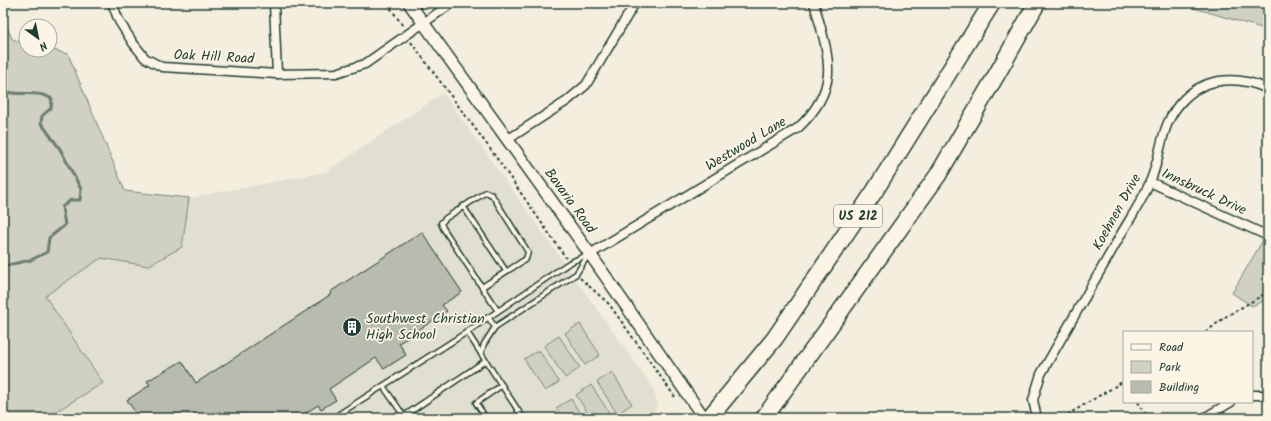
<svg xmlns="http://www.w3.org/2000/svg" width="1271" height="421" font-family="Kalam,sans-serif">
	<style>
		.built { fill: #e1dfd0 }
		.green { fill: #d0d1c2; stroke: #78877b }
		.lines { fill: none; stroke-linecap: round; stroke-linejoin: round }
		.stream { stroke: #6c7d72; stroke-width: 3 }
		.building { fill: #b8bcae; stroke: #1f3d34 }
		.service-casing { stroke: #1f3d34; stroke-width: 7 }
		.minor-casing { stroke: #1f3d34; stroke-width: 11 }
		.tertiary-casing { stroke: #1f3d34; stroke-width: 14 }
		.motorway-casing { stroke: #1f3d34; stroke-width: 19 }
		.path { stroke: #1f3d34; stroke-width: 2; stroke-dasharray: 3 3; stroke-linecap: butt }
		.service { stroke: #fcf5e5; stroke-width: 4 }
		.minor { stroke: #fcf5e5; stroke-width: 8 }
		.tertiary { stroke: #fcf5e5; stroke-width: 11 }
		.motorway { stroke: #fcf5e5; stroke-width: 16 }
		.labels { text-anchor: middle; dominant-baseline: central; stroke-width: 3.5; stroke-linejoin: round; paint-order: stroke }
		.shield { fill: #fcf5e5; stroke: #617469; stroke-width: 1 }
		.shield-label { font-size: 13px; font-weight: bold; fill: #1f3d34 }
		.street-label { font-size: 14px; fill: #1f3d34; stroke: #fcf5e5 }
		.poi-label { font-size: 14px; fill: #1f3d34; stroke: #fcf5e5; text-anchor: start }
	</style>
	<rect width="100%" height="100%" fill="#f3eede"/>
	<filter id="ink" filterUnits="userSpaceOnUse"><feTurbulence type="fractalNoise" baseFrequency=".025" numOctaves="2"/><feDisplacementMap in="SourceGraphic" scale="8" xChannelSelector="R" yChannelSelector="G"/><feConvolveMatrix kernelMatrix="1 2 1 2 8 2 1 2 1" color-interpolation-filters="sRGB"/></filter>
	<g filter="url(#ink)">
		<path class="built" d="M 443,93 L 653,388 L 658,406 L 647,418 L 45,418 L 103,382 L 45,296 L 101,258 L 148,266 L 182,247 L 189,198 L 326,172 Z"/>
		<g class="green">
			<path d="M 1177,3 L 1268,3 L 1268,30 Z"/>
			<path d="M 3,17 L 12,39 L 26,43 L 26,50 L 50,49 L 68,54 L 125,191 L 189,198 L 182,247 L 148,266 L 101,258 L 45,296 L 103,383 L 45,418 L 3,418 Z"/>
			<path d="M 1263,240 L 1268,243 L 1268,299 L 1252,306 L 1232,293 Z"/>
			<path d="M 580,324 L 600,355 L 585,365 L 565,333 Z"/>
			<path d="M 559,336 L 580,368 L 565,378 L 544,346 Z"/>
			<path d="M 539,350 L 559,382 L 545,391 L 524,359 Z"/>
			<path d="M 612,372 L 632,404 L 617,414 L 597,382 Z"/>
			<path d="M 591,385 L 612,417 L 610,418 L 591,418 L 576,395 Z"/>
			<path d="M 571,399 L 583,418 L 563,418 L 556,408 Z"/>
		</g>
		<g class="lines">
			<path class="stream" d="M 3,91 C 19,97 37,89 52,99 L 51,108 L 42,116 L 41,123 L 60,149 L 81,189 L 80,200 L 71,200 L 62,207 L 65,225 L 49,238 L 47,252 L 31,260 L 3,266"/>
		</g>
		<path class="building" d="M 422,232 L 462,292 L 442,305 L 447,311 L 399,343 L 406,355 L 384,369 L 376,358 L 329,389 L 336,400 L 321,409 L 318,405 L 298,418 L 139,418 L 127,400 L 150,385 L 147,381 L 182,361 L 196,383 L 318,303 L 331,294 L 330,292 Z"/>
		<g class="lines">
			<g class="service-casing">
				<g id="service">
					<path d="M 463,206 L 506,271"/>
					<path d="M 482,287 L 526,259 L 528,252 L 492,195 L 486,192 L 446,218 L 441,223 L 443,228 L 491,301 L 498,311"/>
					<path d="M 488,317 L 495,327"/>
					<path d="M 467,332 L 523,418"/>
					<path d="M 481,354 L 484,344 L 495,327 L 576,274 L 589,254"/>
					<path d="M 383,386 L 404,416"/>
					<path d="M 333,418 L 467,332 L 569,263 L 589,254"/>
					<path d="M 401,418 L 485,361"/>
					<path d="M 486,418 L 476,403 L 502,385"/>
				</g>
			</g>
			<g class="minor-casing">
				<g id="minor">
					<path d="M 112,3 L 119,21 L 133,43 L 145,58 L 162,67 L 277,74 L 274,3"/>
					<path d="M 277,74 L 336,73 L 365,64 L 452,3"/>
					<path d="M 507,140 L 567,101 L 586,85 L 635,3"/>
					<path d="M 1150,182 L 1268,236"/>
					<path d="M 590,254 L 798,128 C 843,86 828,55 814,3"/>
					<path d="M 1252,395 L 1268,395"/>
					<path d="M 1037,418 L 1033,400 L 1041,374 C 1066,331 1090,288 1115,245 C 1126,224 1141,204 1150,182 C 1163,152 1159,124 1184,99 C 1207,76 1240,76 1268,89"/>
					<path d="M 1204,418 L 1231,402"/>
				</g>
			</g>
			<g class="tertiary-casing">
				<path id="tertiary" d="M 409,3 L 590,254 L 704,418"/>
			</g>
			<g class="motorway-casing">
				<g id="motorway">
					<path d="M 709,418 L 775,338 L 874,192 L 992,3"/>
					<path d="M 764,418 L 938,175 L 997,74 L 1037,3"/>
				</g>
			</g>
			<g class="path">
				<path d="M 387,3 L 403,26"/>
				<path d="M 411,42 L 491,150 L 566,258"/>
				<path d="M 580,278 L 609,304 L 675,397"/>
				<path d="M 1206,332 L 1225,317 L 1268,292"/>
				<path d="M 1138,402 L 1148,418"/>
				<path d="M 1062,418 L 1124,381"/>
			</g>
			<use href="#service" class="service"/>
			<use href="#minor" class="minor"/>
			<use href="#tertiary" class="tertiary"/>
			<use href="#motorway" class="motorway"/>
		</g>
	</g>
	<defs>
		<g id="building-disc" transform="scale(1)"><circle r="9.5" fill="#1f3d34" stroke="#fcf5e5"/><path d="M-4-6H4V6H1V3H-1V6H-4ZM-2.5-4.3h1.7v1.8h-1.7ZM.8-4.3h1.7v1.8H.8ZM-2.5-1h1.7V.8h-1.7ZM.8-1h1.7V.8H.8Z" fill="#fff"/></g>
	</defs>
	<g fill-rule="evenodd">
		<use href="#building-disc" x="352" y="327"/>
	</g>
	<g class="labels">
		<rect class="shield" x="834" y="205" width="48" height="22" rx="3"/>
		<g class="shield-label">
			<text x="858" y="216">US 212</text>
		</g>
		<g class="street-label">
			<text transform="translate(214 57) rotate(3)">Oak Hill Road</text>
			<text transform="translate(746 144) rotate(-31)">Westwood Lane</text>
			<text transform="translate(1204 192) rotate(25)">Innsbruck Drive</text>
			<text transform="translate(570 201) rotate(54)">Bavaria Road</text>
			<text transform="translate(1117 212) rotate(-61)">Koehnen Drive</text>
		</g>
		<g class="poi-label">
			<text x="366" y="319">Southwest Christian<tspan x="366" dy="16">High School</tspan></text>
		</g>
	</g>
	<rect width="1271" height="421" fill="none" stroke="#fcf5e5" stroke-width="16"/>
	<rect x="8" y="8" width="1255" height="405" fill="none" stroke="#1f3d34" stroke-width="1.5" filter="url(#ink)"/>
	<rect x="1123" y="331" width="130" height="72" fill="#fcf5e5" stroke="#a4ab9e"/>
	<rect x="1131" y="344" width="20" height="6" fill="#fcf5e5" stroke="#a4ab9e"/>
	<text x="1159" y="351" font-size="12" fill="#1f3d34">Road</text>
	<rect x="1131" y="361" width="20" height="12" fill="#d0d1c2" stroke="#a4ab9e"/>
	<text x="1159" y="371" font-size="12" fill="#1f3d34">Park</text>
	<rect x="1131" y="381" width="20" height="12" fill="#b8bcae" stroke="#a4ab9e"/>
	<text x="1159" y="391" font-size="12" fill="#1f3d34">Building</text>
	<g transform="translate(38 38) rotate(147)"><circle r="19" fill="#fcf5e5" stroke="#a4ab9e"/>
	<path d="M0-3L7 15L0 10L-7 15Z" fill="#1f3d34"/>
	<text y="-6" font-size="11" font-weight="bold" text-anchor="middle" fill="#1f3d34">N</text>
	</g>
</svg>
